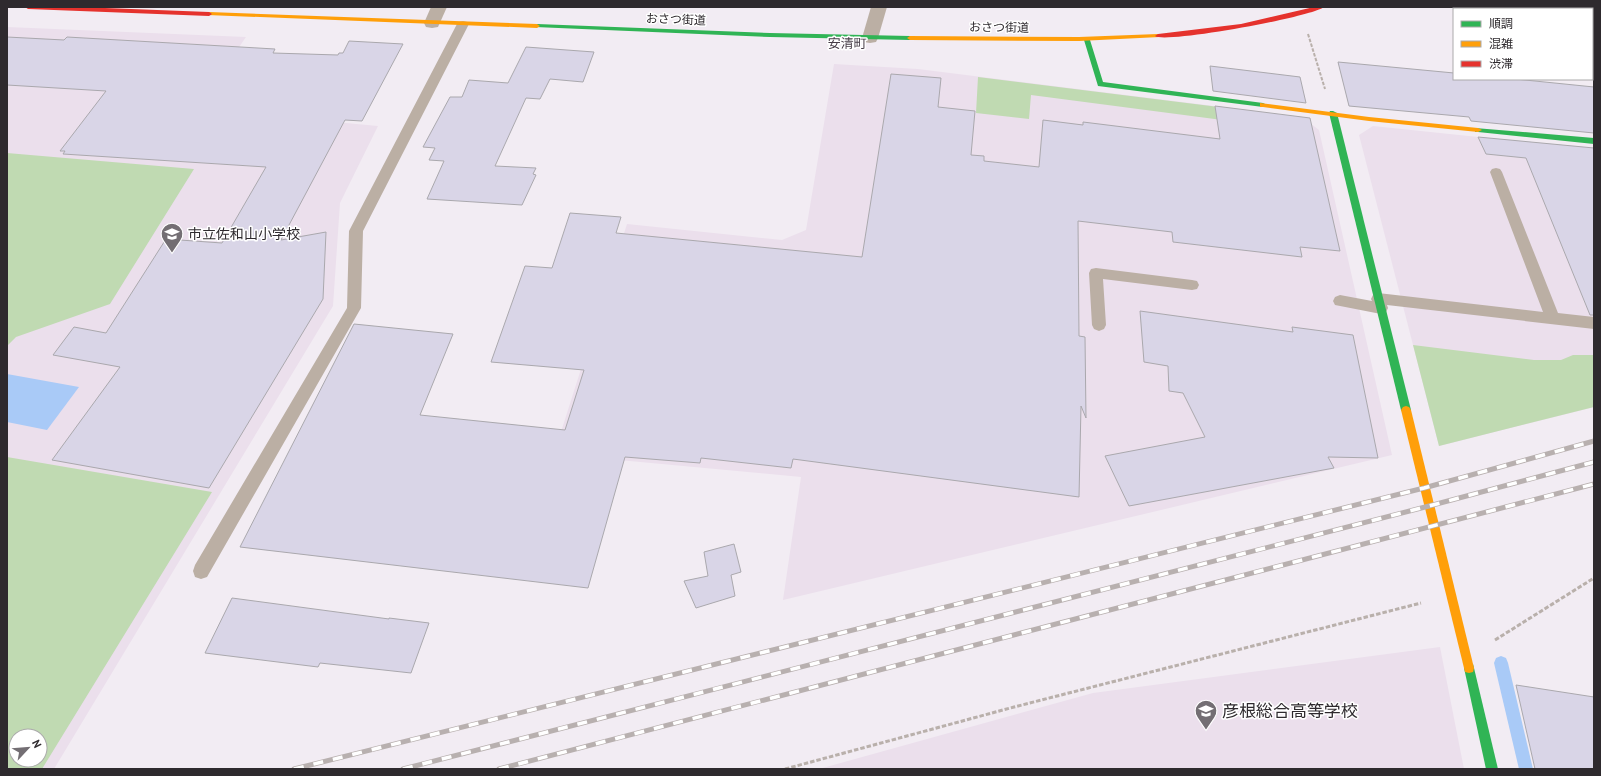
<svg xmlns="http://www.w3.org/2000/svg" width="1601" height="776" font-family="'PT Sans','Noto Sans JP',sans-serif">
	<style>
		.built { fill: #ebdfec; fill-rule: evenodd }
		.green { fill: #c0dab2; fill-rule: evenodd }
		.water { fill: #a9caf7 }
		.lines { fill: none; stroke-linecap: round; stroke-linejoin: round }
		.stream { fill: #a9caf7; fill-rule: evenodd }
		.building { fill: #d9d5e7; stroke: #aaa8ad }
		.path-far1 { stroke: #b9b0ab; stroke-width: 2; stroke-dasharray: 3.5 1.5; stroke-linecap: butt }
		.path { stroke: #b9b0ab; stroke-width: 3; stroke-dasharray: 4.5 2; stroke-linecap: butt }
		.lane { fill: #bbafa4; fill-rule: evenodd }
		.street { fill: #bbafa4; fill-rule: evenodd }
		.fast { fill: #30b455; fill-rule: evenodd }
		.slow { fill: #ff9f0a; fill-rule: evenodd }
		.jam { fill: #e5322d; fill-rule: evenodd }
		.rail-casing { stroke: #b8b0af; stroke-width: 5 }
		.rail { stroke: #fff; stroke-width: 3.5; stroke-dasharray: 10; stroke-linecap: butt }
		.labels { text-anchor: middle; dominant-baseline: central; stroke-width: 3; stroke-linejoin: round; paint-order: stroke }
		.far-street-label { font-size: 12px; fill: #2e2a2e; stroke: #fff }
		.far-neighbourhood-label { font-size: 13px; fill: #463d47; stroke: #fff }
		.poi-label { font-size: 14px; fill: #2e2a2e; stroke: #fff; text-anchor: start }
		.near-poi-label { font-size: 17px; fill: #2e2a2e; stroke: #fff; text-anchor: start }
	</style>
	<rect width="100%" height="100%" fill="#f2ecf3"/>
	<g class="built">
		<path d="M 7,27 L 246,37 L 196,109 L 378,126 L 340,203 L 333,306 L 54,769 L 7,769 ZM 16,736 L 40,736 L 40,760 L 16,760 Z"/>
		<path d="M 834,64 L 918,69 L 1302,117 L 1319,130 L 1392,455 L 783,600 L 801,477 L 554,454 L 627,224 L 782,240 L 806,230 Z"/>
		<path d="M 1373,126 L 1594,149 L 1594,407 L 1439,446 L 1359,135 Z"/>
		<path d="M 1440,647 L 1464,769 L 819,769 L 1093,693 Z"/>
	</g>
	<g class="green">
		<path d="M 978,77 L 1235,109 L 1230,121 L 1031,95 L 1029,119 L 976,113 Z"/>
		<path d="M 7,153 L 194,169 L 110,304 L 16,337 L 7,346 Z"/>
		<path d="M 1413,345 L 1534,360 L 1561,360 L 1573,355 L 1594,355 L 1594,407 L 1439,446 Z"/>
		<path d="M 7,457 L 212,492 L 42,769 L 7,769 ZM 16,736 L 40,736 L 40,760 L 16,760 Z"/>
	</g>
	<path class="water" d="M 7,374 L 79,387 L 47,430 L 7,422 Z"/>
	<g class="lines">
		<path class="stream" d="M 1501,656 L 1506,658 L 1508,663 L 1533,769 L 1519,769 L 1494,663 L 1496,658 Z"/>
	</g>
	<g class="building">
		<path d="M 7,37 L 64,40 L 67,37 L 275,49 L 273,53 L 338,55 L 339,53 L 343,53 L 349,41 L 403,44 L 362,121 L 345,120 L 281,240 L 326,232 L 323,299 L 209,488 L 52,460 L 120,367 L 53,355 L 74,327 L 106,333 L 166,239 L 222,243 L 266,167 L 63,154 L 65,151 L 60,151 L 106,91 L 7,85 Z"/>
		<path d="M 526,47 L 594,52 L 583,82 L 550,79 L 540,99 L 526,98 L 495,166 L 536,168 L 533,174 L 536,175 L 522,205 L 427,199 L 444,161 L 429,160 L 435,148 L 423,147 L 450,97 L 462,97 L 469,80 L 508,83 Z"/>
		<path d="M 1338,62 L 1454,73 L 1454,79 L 1515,79 L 1594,87 L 1594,133 L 1471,121 L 1469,117 L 1349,106 Z"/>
		<path d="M 1210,66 L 1300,77 L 1306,103 L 1213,91 Z"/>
		<path d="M 891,74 L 941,78 L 938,107 L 975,111 L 971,155 L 984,156 L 984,161 L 1039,167 L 1043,120 L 1083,125 L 1083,122 L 1220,139 L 1215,106 L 1310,118 L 1340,251 L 1300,247 L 1302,257 L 1173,242 L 1172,232 L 1078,221 L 1079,336 L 1085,337 L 1086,418 L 1081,406 L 1079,497 L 793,459 L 791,468 L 701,458 L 700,463 L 625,457 L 588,588 L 240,547 L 354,324 L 453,334 L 420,415 L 565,430 L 584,370 L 491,362 L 525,266 L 552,268 L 570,213 L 621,217 L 616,233 L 862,257 Z"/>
		<path d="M 1478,137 L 1594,148 L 1594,315 L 1590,315 L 1526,158 L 1486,154 Z"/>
		<path d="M 1140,311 L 1293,332 L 1292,327 L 1353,335 L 1378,458 L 1328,457 L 1334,468 L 1129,506 L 1105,456 L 1205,437 L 1183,393 L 1169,391 L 1168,366 L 1144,362 Z"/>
		<path d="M 734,544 L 741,572 L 731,575 L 735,596 L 696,608 L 684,581 L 708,576 L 704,552 Z"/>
		<path d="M 232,598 L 389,619 L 389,618 L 429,623 L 411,673 L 320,663 L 318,667 L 205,653 Z"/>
		<path d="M 1516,685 L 1594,697 L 1594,769 L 1535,769 Z"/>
	</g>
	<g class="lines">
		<path class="path-far1" d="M 1308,34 L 1325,89"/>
		<g class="path">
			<path d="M 1495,640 L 1594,578"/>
			<path d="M 785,769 L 1014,707 L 1421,603"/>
		</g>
		<g class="lane">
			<path d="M 463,21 L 467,22 L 469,24 L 363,231 L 361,308 L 207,577 L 201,579 L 195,577 L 193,571 L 195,565 L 347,308 L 349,231 L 457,24 L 459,22 Z"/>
			<path d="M 1496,168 L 1500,169 L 1502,172 L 1558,313 L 1594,317 L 1594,329 L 1387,305 L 1388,308 L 1386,312 L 1381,314 L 1335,305 L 1333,301 L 1335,297 L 1340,295 L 1372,301 L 1371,299 L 1373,295 L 1378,293 L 1543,312 L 1490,172 L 1492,169 Z"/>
			<path d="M 1096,268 L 1192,280 L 1197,281 L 1199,285 L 1197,289 L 1192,290 L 1103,279 L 1106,325 L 1104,329 L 1099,331 L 1094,329 L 1092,325 L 1089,273 L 1091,269 Z"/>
		</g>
		<g class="street">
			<path d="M 431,7 L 447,7 L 438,27 L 432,28 L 426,27 L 424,23 Z"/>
			<path d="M 871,7 L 887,7 L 878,38 L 876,42 L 870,43 L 864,42 L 862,38 Z"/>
		</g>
		<g class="fast">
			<path d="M 537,24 L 770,33 L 910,36 L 913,38 L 910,40 L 770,37 L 535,27 L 535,25 Z"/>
			<path d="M 1087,38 L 1090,40 L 1103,82 L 1263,103 L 1267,105 L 1263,107 L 1098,86 L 1084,40 Z"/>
			<path d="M 1330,111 L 1333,111 L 1337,113 L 1411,410 L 1409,413 L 1406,414 L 1403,413 L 1401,410 L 1329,113 Z"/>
			<path d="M 1475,128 L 1594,138 L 1594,144 L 1478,132 L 1475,132 Z"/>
			<path d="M 1469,663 L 1473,664 L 1474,668 L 1498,769 L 1486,769 L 1464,668 L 1465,664 Z"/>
		</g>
		<g class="slow">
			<path d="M 209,12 L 537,24 L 540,26 L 537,28 L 207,15 L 207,13 Z"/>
			<path d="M 1158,34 L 1161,36 L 1160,37 L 1079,41 L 910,40 L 907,38 L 910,36 L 1079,37 Z"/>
			<path d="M 1260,103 L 1369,117 L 1478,128 L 1482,130 L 1478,132 L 1369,121 L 1263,107 L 1260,107 Z"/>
			<path d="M 1406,406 L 1409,407 L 1411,410 L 1474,668 L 1473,672 L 1469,673 L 1465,672 L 1464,668 L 1401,410 L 1403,407 Z"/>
		</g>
		<g class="jam">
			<path d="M 25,7 L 79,7 L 209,12 L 212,14 L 209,16 L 28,9 Z"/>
			<path d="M 1314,7 L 1324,7 C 1312,17 1164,44 1155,36 L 1158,34 L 1241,24 Z"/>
		</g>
		<g class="rail-casing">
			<g id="rail">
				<path d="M 294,769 L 1424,488 L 1594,441"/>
				<path d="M 403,769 L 1429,506 L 1594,462"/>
				<path d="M 499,769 L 1594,484"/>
			</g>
		</g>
		<use href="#rail" class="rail"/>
	</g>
	<defs>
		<g id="school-pin" transform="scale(1.15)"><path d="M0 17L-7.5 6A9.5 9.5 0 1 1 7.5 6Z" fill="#736e73" stroke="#fff"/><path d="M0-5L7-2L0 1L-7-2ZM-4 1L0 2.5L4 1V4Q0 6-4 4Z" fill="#fff"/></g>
	</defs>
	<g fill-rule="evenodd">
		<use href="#school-pin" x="172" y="234"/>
		<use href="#school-pin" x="1206" y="711"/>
	</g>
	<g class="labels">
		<g class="far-street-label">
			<text transform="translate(676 19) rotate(2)">おさつ街道</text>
			<text transform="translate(999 27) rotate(1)">おさつ街道</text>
		</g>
		<g class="far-neighbourhood-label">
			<text x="847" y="43">安清町</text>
		</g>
		<g class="poi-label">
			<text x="188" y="234">市立佐和山小学校</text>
		</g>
		<g class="near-poi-label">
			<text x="1222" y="711">彦根総合高等学校</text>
		</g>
	</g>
	<rect width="1601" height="776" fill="none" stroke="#2e2a2e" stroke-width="16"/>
	<rect x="1453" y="8" width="140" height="72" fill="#ffffff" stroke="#abaaab"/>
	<rect x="1461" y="21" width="20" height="6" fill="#30b455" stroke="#abaaab"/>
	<text x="1489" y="28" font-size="12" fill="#2e2a2e">順調</text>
	<rect x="1461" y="41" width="20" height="6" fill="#ff9f0a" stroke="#abaaab"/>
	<text x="1489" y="48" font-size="12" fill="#2e2a2e">混雑</text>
	<rect x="1461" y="61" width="20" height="6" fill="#e5322d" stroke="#abaaab"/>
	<text x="1489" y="68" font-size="12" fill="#2e2a2e">渋滞</text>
	<g transform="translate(28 748) rotate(64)"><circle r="19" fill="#ffffff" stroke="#abaaab"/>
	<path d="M0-3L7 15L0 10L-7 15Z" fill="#736e73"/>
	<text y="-6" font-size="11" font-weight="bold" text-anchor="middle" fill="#2e2a2e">N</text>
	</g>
</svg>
